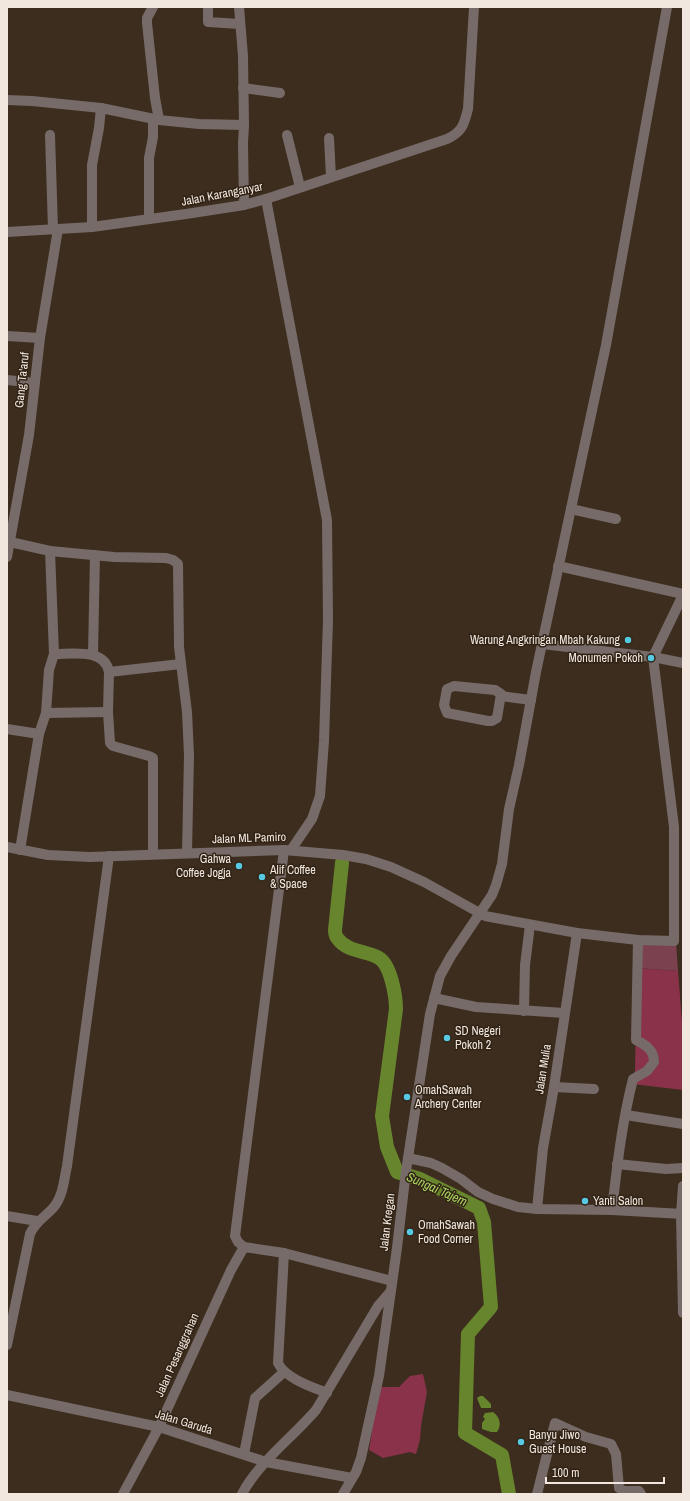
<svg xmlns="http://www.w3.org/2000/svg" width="690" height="1501" font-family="'Archivo Narrow',sans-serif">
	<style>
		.green { fill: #7b414e }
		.forest { fill: #8a324a }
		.water { fill: #67852c }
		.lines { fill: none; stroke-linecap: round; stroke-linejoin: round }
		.river { stroke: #67852c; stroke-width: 14 }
		.minor { stroke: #766b68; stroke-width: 10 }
		.poi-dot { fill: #57c9e2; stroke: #312315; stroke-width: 1.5 }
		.labels { text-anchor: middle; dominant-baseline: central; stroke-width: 3; stroke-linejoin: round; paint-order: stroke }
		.street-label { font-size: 12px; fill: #f1e7de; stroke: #312315 }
		.poi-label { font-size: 12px; fill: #f1e7de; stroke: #312315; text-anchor: start }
		.water-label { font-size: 13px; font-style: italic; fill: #aed763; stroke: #312315 }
	</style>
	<rect width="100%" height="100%" fill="#3c2d1e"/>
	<path class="green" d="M 638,942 L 676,942 L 678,971 L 637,968 Z"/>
	<g class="forest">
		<path d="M 637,968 L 678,971 L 683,1034 L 683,1090 L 632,1084 L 635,1070 Z"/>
		<path d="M 423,1374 L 427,1392 L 421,1426 L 420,1440 L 416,1454 L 410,1452 L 383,1458 L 369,1450 C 373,1429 374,1408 378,1387 L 399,1387 L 410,1376 Z"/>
	</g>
	<g class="water">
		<path d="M 480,1396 L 483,1396 L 491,1404 L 491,1408 L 481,1408 L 477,1398 Z"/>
		<path d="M 493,1412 C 500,1417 502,1425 497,1432 L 491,1432 L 482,1429 L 482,1423 L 485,1419 L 483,1417 L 485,1413 Z"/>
	</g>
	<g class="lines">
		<path class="river" d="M 342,863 L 335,930 C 335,933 336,937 338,939 C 347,952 368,951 379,958 C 391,965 396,997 396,1009 L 382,1116 L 387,1147 L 397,1172 L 420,1179 L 479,1208 L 484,1222 L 491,1307 L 468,1334 L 465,1433 L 502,1455 L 509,1494"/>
		<g class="minor">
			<path d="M 153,7 L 147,18 L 147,23 L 155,98 L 159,120"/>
			<path d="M 208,7 L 208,22 L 240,24"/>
			<path d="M 239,7 L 243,56 L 244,125"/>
			<path d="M 243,88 L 280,93"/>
			<path d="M 7,100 L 32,101 L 101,108 L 159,120 L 199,124 L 244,125 L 243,143 L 244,205"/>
			<path d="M 50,135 L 53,229"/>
			<path d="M 287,135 L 300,187"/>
			<path d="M 329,138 L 331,177"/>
			<path d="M 266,199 L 327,520 L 328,620 L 324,741 L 320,796 L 312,819 L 291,850"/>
			<path d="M 149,219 L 149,158 L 153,137 L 153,119"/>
			<path d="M 92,227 L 92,165 L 99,128 L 101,108"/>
			<path d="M 7,232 L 92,227 L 186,214 L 244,205 L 266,199 L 447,139 C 462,132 464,125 468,109 L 474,7"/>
			<path d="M 7,336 L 40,338"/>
			<path d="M 7,380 L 35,383"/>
			<path d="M 571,509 L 616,519"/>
			<path d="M 10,542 L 50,551 L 54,654 L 49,670 L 46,713 L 39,734 L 20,850"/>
			<path d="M 50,551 L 114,557 L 166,558 L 173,560 L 178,564 L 179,647 L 187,712 L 189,755 L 187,853"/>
			<path d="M 7,557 L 29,435 L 40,338 L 58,229"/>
			<path d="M 558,566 L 683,594"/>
			<path d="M 542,644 L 653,657 L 683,663"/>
			<path d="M 54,654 C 72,654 105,648 109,672 L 108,712 L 110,743 L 113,746 L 149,756 L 153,758 L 153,854"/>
			<path d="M 93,654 L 95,555"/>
			<path d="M 109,672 L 181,664"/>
			<path d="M 454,686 L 495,690 L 501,694 L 497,718 L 492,721 L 488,721 L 447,713 L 444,705 L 447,689 Z"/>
			<path d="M 501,696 L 531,700"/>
			<path d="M 46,713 L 108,712"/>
			<path d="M 7,729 L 39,734"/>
			<path d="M 7,847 L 48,855 L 90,857 L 284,850 L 343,855 L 366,859 L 391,867 L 424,882 L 485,916 L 577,933 L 638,940 L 674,941 L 674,827 L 653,657 L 683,595"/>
			<path d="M 284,850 L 235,1236 L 238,1242 L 244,1247 L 284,1253 L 392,1281"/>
			<path d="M 434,998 L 476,1007 L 564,1013"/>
			<path d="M 524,1011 L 525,965 L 530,925"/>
			<path d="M 554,1087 L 594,1089"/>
			<path d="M 626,1115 L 683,1124"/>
			<path d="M 408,1158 L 431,1163 L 442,1168 L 461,1179 L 478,1192 L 493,1199 L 518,1207 L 537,1209 L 612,1210 L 683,1214"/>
			<path d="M 617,1164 L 666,1169 L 683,1168"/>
			<path d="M 683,1186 L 681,1214 L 683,1313"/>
			<path d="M 537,1209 L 543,1148 L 554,1087 L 577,933"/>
			<path d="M 612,1210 C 617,1166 622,1122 633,1079 L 647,1071 L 654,1062 C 654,1050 646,1045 636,1040 L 638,940"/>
			<path d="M 7,1216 L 37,1221"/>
			<path d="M 284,1253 L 278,1363 C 285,1378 312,1387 327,1393"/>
			<path d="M 7,1345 L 30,1234 C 35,1222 45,1217 53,1208 C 63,1197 64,1180 67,1166 L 109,856"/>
			<path d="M 7,1395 L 159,1427 L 266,1462 L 352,1478"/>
			<path d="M 244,1454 L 255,1398 L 284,1372"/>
			<path d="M 123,1494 L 159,1427 L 231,1270 L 244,1247"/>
			<path d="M 242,1494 C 258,1463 293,1437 316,1410 L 378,1306 L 391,1291"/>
			<path d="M 343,1494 L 356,1472 L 361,1458 L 379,1376 L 397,1248 L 406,1171 L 430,1014 L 440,976 L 451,956 L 492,895 L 496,885 L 502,864 L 509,809 L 519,765 L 536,672 L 606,345 L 667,7"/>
			<path d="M 537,1494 L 555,1423 L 586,1437 L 611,1444 L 616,1454 L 619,1488 L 624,1491 L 639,1491 L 641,1494"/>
		</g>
	</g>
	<g class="poi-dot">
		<circle cx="628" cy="640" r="4"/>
		<circle cx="651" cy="658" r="4"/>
		<circle cx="239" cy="866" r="4"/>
		<circle cx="262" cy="877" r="4"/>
		<circle cx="447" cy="1038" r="4"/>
		<circle cx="407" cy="1097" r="4"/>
		<circle cx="585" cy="1201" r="4"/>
		<circle cx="410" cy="1232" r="4"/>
		<circle cx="521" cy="1442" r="4"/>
	</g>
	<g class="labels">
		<g class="street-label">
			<text transform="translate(222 194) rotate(-11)">Jalan Karanganyar</text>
			<text transform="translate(22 380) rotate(-84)">Gang Ta'aruf</text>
			<text transform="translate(249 838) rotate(-2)">Jalan ML Pamiro</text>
			<text transform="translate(543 1069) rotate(-81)">Jalan Mulia</text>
			<text transform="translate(387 1222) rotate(-83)">Jalan Kregan</text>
			<text transform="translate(177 1355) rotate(-66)">Jalan Pesanggrahan</text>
			<text transform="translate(184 1422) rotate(17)">Jalan Garuda</text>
		</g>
		<g class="poi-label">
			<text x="620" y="640" text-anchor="end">Warung Angkringan Mbah Kakung</text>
			<text x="643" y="658" text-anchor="end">Monumen Pokoh</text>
			<text x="231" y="859" text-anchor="end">Gahwa<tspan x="231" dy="14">Coffee Jogja</tspan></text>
			<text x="270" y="870">Alif Coffee<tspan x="270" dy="14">&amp; Space</tspan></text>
			<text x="455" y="1031">SD Negeri<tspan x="455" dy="14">Pokoh 2</tspan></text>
			<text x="415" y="1090">OmahSawah<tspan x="415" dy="14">Archery Center</tspan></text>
			<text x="593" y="1201">Yanti Salon</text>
			<text x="418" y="1225">OmahSawah<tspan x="418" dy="14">Food Corner</tspan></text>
			<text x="529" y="1435">Banyu Jiwo<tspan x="529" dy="14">Guest House</tspan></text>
		</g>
		<g class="water-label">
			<text transform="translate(437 1189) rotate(24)">Sungai Tajem</text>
		</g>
	</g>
	<rect width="690" height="1501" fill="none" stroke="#f1e7de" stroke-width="16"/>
	<path d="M546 1477v6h118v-6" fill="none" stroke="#f1e7de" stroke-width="2"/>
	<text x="552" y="1477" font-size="12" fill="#f1e7de" stroke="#312315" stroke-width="3" paint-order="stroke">100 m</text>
</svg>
